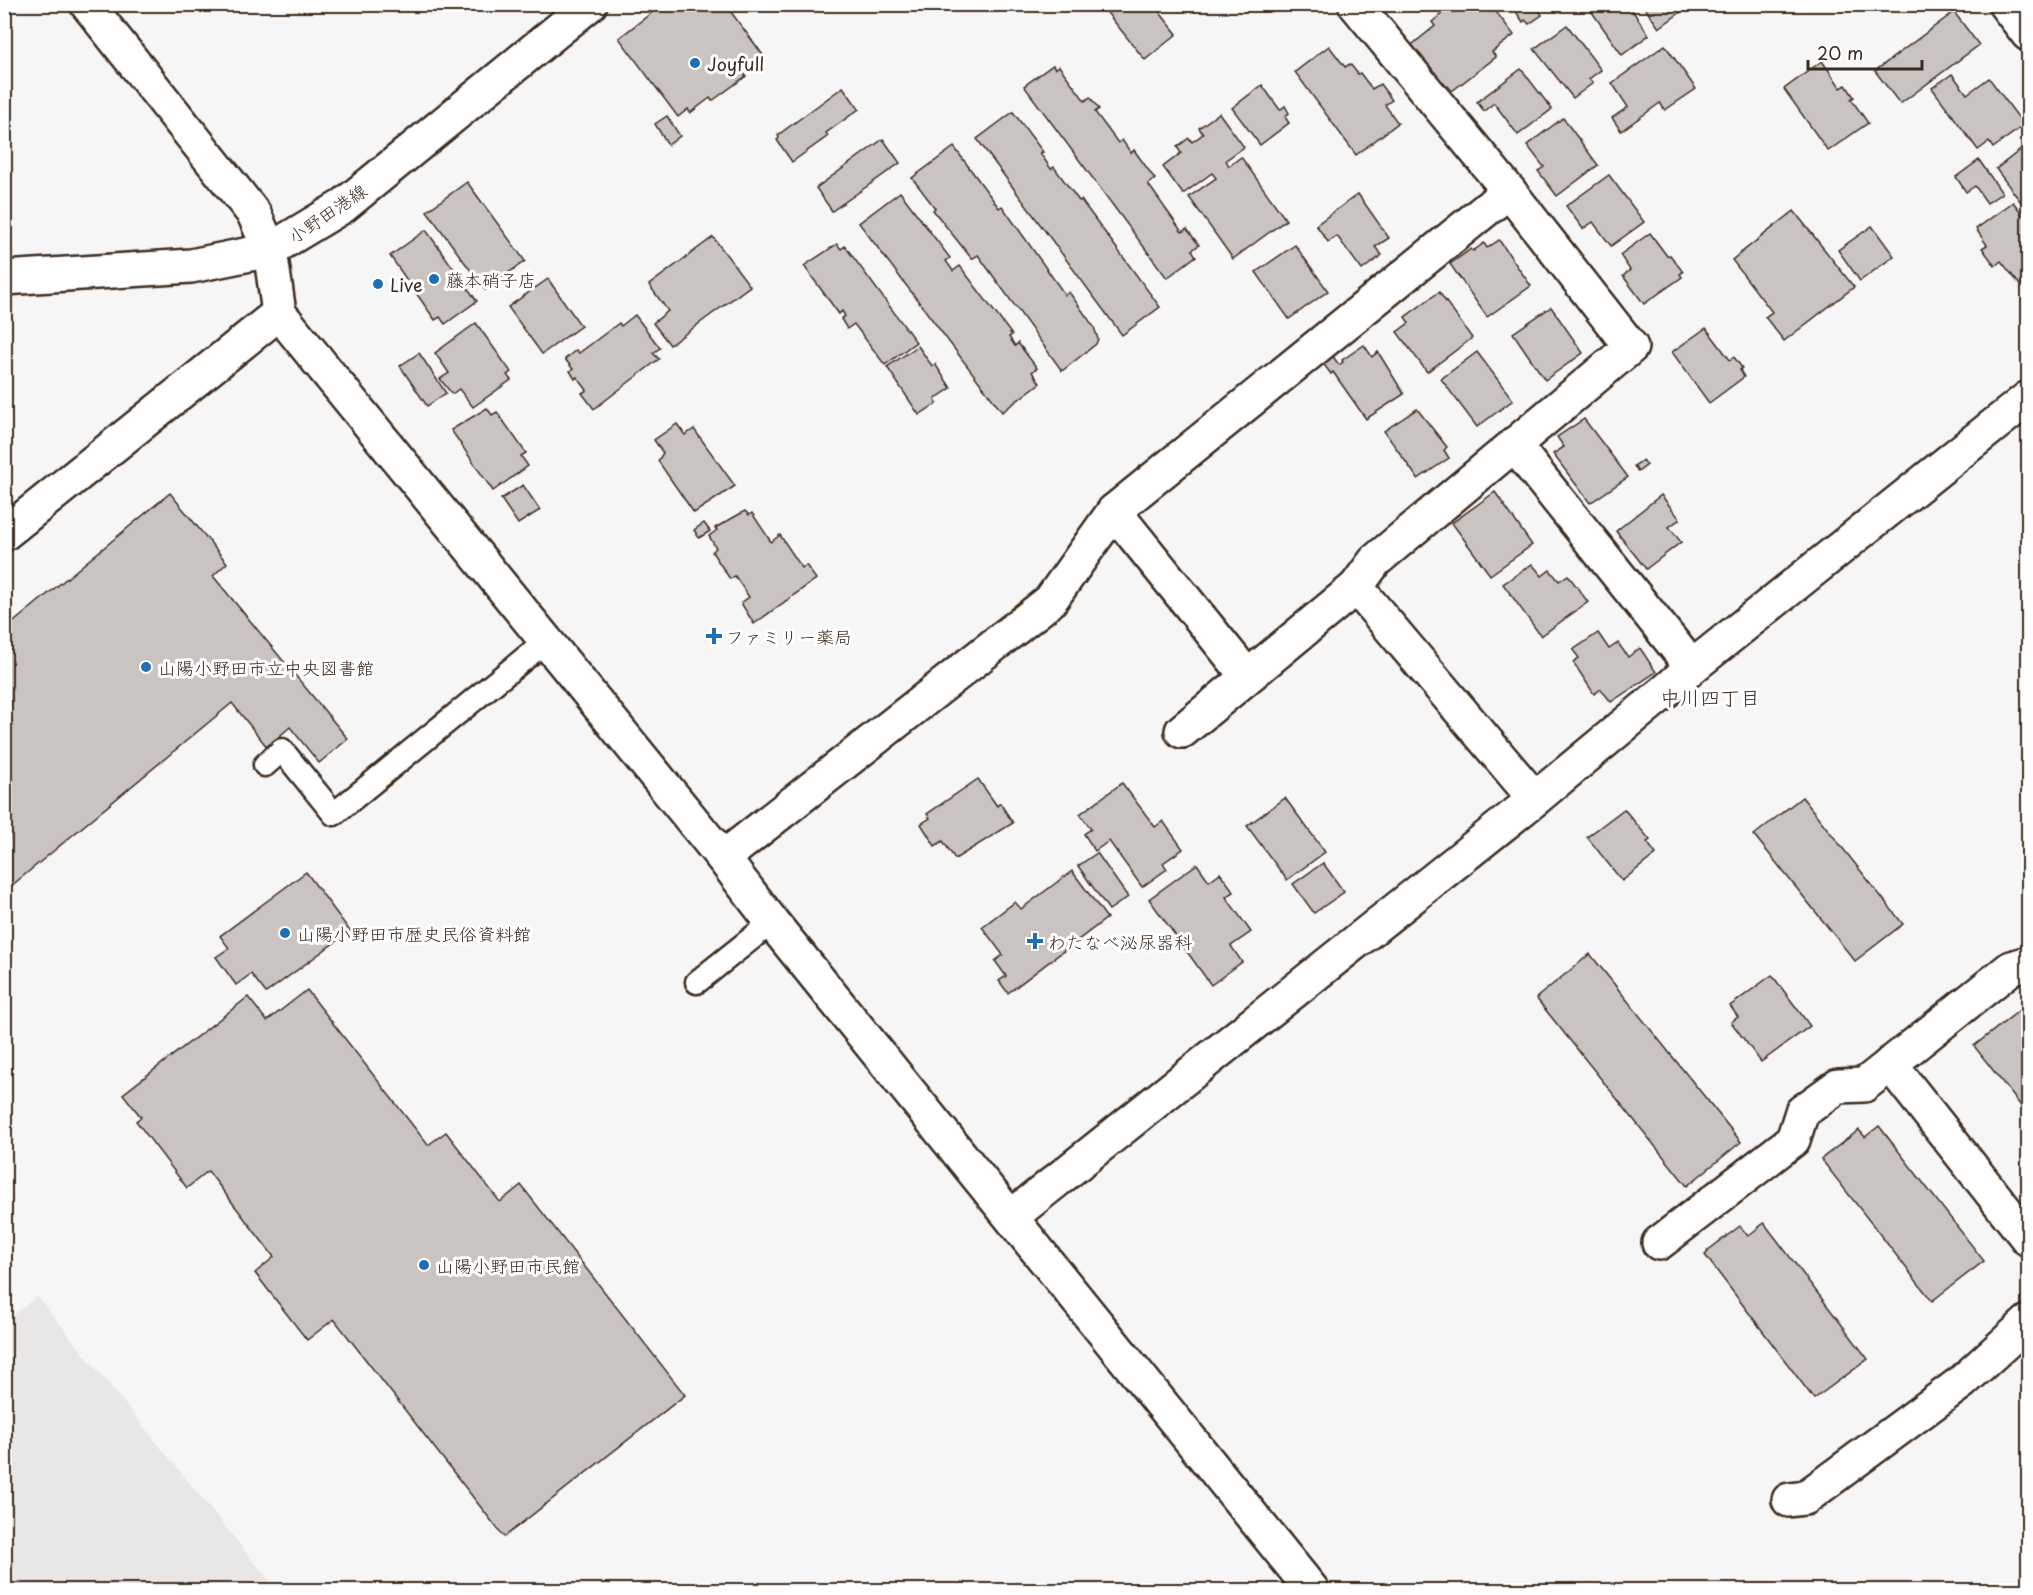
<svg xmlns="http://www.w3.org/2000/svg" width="2033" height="1595" font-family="'Playpen Sans','Klee One',sans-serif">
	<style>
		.built { fill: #e9e7e6 }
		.building { fill: #c9c3c1; stroke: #3b2a1e; stroke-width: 1.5 }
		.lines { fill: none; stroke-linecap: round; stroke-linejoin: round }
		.lane-casing { stroke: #3b2a1e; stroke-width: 27 }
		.street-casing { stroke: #3b2a1e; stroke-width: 38 }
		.secondary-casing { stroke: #3b2a1e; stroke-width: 38 }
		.lane { stroke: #fff; stroke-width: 22 }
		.street { stroke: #fff; stroke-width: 33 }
		.secondary { stroke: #fff; stroke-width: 33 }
		.poi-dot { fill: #1f6fb2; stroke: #fff; stroke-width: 2 }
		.labels { text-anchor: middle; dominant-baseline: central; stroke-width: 6; stroke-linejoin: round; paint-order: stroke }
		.poi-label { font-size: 18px; fill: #3b2a1e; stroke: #fff; text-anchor: start }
		.street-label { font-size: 18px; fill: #3b2a1e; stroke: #fff }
		.neighbourhood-label { font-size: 20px; fill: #3b2a1e; stroke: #fff }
	</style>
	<rect width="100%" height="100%" fill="#f7f6f6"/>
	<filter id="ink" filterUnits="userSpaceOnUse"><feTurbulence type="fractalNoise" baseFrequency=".0167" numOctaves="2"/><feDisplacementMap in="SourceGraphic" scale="12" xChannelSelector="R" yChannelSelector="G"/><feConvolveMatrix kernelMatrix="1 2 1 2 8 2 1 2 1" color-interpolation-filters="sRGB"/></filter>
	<g filter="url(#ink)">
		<path class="built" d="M 37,1296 L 277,1590 L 5,1590 L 5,1322 Z"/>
		<g class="building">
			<path d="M 663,4 L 725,4 L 763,55 L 742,71 L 746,76 L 712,101 L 710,98 L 690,113 L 688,109 L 678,117 L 619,38 Z"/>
			<path d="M 1100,4 L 1153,4 L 1177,34 L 1145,60 Z"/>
			<path d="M 1453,4 L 1457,7 L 1459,4 L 1490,4 L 1514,35 L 1492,52 L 1496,57 L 1452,91 L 1448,86 L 1446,88 L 1409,47 L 1435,26 L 1432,22 Z"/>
			<path d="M 1511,4 L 1547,4 L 1539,10 L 1542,15 L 1529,24 L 1525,20 L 1523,22 Z"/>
			<path d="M 1628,4 L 1649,35 L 1622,55 L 1587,5 Z"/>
			<path d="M 1642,4 L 1682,4 L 1685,9 L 1659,28 Z"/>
			<path d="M 1954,12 L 1979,45 L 1900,104 L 1875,71 Z"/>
			<path d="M 1567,25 L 1601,70 L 1589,79 L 1593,83 L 1573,98 L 1534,49 Z"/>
			<path d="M 1665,45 L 1696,89 L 1665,110 L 1660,103 L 1621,131 L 1612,118 L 1628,107 L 1612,83 Z"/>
			<path d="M 1329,46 L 1345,67 L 1350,64 L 1358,74 L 1360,73 L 1372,89 L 1380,84 L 1392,100 L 1385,105 L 1398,123 L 1356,155 L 1295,72 Z"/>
			<path d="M 1822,61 L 1841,88 L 1846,85 L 1854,97 L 1851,99 L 1868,123 L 1828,151 L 1784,89 Z"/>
			<path d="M 1053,65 L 1055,69 L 1059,66 L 1085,101 L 1090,97 L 1099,109 L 1095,112 L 1118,143 L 1122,140 L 1131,153 L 1134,150 L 1155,179 L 1148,184 L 1182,232 L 1187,229 L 1199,245 L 1192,250 L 1196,256 L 1167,278 L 1024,86 Z"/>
			<path d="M 1521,69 L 1552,109 L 1518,135 L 1494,103 L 1484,111 L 1477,102 Z"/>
			<path d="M 1952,74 L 1967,94 L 1989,78 L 2024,125 L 1993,148 L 1989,142 L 1978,150 L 1932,88 Z"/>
			<path d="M 1262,85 L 1280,110 L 1285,106 L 1289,113 L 1285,117 L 1289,123 L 1260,145 L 1232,108 Z"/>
			<path d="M 843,87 L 859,109 L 826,133 L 828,136 L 792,162 L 777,140 L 779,138 L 778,135 Z"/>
			<path d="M 1013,112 L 1043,152 L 1040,153 L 1051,169 L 1054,167 L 1079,201 L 1081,200 L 1160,307 L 1122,335 L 977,139 Z"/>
			<path d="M 1219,113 L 1244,147 L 1226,160 L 1229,166 L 1241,157 L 1286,220 L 1233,259 L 1189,197 L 1216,178 L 1212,173 L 1183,194 L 1163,167 L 1181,153 L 1177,147 L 1189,138 L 1192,142 L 1203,134 L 1199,128 Z"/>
			<path d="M 667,116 L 680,136 L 668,145 L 655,124 Z"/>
			<path d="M 1563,118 L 1598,165 L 1557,196 L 1538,171 L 1544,167 L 1527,145 Z"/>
			<path d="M 883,139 L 900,163 L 832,211 L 816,188 Z"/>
			<path d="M 2028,144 L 2028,201 L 2023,205 L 1996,169 Z"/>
			<path d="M 954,147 L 999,208 L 1002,206 L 1065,295 L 1069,292 L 1094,327 L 1098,339 L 1096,344 L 1062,371 L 978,255 L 972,259 L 933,210 L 935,208 L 912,178 Z"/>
			<path d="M 1979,160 L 2002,193 L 1987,203 L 1975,186 L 1966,192 L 1956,177 Z"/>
			<path d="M 1609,175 L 1644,222 L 1611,246 L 1593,222 L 1583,229 L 1566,206 Z"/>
			<path d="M 467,182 L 525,261 L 485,290 L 427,211 Z"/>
			<path d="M 900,192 L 950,258 L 946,261 L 953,271 L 960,266 L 1012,335 L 1009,337 L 1015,346 L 1018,343 L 1037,368 L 1032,372 L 1040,383 L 1002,412 L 859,223 Z"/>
			<path d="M 1358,194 L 1389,238 L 1375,247 L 1382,255 L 1362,270 L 1337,236 L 1328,242 L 1316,225 Z"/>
			<path d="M 2013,202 L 2028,221 L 2028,279 L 2020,285 L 2001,261 L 1995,266 L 1982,248 L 1987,245 L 1976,229 Z"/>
			<path d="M 1794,211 L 1854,287 L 1784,341 L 1765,317 L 1772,312 L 1732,260 Z"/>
			<path d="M 1872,226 L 1894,256 L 1860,281 L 1838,250 Z"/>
			<path d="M 426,230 L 477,301 L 445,324 L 440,317 L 435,320 L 390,256 Z"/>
			<path d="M 1650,233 L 1667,256 L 1670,255 L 1683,272 L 1680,274 L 1682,277 L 1644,304 L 1623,276 L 1630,270 L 1620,255 Z"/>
			<path d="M 713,237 L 750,286 L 670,345 L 653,323 L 668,311 L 649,285 Z"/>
			<path d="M 1499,240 L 1531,286 L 1487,317 L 1450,264 L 1471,249 L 1473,251 L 1484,243 L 1487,248 Z"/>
			<path d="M 837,244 L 841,249 L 845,246 L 916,342 L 885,365 L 854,324 L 847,329 L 841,319 L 845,316 L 842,311 L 839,314 L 804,266 Z"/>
			<path d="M 1295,245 L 1328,291 L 1289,319 L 1256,272 Z"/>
			<path d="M 548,279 L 581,326 L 542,354 L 508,307 Z"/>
			<path d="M 1439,292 L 1472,338 L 1427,372 L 1397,332 L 1409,323 L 1405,317 Z"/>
			<path d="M 1551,307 L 1583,353 L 1545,380 L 1513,333 Z"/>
			<path d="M 635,315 L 660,348 L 653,353 L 659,359 L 594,409 L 582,393 L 587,390 L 577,377 L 575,379 L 570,371 L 573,369 L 565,359 L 576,350 L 579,353 L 619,323 L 621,326 Z"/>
			<path d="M 476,323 L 511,372 L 507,375 L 511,380 L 473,407 L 459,389 L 452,394 L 440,379 L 449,373 L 435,353 Z"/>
			<path d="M 1706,328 L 1730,360 L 1734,357 L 1742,368 L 1740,370 L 1744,377 L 1709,403 L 1672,352 Z"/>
			<path d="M 1364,345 L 1372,357 L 1378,352 L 1404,394 L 1366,419 L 1333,372 L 1331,374 L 1322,362 L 1332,355 L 1339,365 L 1343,362 L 1342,360 Z"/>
			<path d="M 918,346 L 932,366 L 935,364 L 951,388 L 935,399 L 937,403 L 919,415 L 887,367 Z"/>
			<path d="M 1477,352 L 1513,400 L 1477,427 L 1441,379 Z"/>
			<path d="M 419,353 L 446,393 L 427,406 L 400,366 Z"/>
			<path d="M 487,408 L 492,415 L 497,412 L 526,453 L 521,456 L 528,466 L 493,491 L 451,430 Z"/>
			<path d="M 1417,409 L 1447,447 L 1444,450 L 1449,458 L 1418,479 L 1384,431 Z"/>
			<path d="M 1584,419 L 1628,477 L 1590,503 L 1553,454 L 1564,447 L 1557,437 Z"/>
			<path d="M 677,424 L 685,435 L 694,429 L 735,486 L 694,513 L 658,461 L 663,453 L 654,440 Z"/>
			<path d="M 1643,460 L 1647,465 L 1638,472 L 1634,466 Z"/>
			<path d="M 523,485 L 540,510 L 518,524 L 501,499 Z"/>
			<path d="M 1495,492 L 1532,545 L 1490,575 L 1452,523 Z"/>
			<path d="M 170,493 L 227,563 L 213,576 L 348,739 L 319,763 L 290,727 L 267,747 L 232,703 L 4,892 L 4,630 Z"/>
			<path d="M 1661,495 L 1680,519 L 1669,527 L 1681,542 L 1646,569 L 1616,531 Z"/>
			<path d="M 745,511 L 749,515 L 752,513 L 771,542 L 780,535 L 802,568 L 806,565 L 816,579 L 754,624 L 741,603 L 749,597 L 735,576 L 730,579 L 712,552 L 716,548 L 709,536 L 717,530 L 715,528 Z"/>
			<path d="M 704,523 L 710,531 L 699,538 L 694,530 Z"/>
			<path d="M 1532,564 L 1542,576 L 1550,570 L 1559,581 L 1568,575 L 1588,602 L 1541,636 L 1503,584 Z"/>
			<path d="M 1598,633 L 1609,649 L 1618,643 L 1628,657 L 1640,648 L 1656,672 L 1611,702 L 1601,689 L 1594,694 L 1573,662 L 1579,658 L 1573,650 Z"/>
			<path d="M 978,779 L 997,806 L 1000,803 L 1013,823 L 955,859 L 943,841 L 935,846 L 921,824 L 930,818 L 927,814 Z"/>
			<path d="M 1122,783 L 1155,827 L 1163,821 L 1183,849 L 1163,863 L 1167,869 L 1142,887 L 1109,841 L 1095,851 L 1084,834 L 1091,829 L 1080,814 Z"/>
			<path d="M 1802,797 L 1903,924 L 1855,961 L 1754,835 Z"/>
			<path d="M 1285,798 L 1325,852 L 1287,880 L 1247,826 Z"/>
			<path d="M 1624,809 L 1650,840 L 1647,842 L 1656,854 L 1622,881 L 1587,837 Z"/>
			<path d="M 1097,853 L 1128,897 L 1109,910 L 1078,866 Z"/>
			<path d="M 1323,863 L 1344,892 L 1314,913 L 1293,884 Z"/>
			<path d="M 1197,864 L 1209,881 L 1220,873 L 1234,892 L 1226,897 L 1251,932 L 1231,946 L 1242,962 L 1211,985 L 1149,899 Z"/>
			<path d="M 1072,871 L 1107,918 L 1008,993 L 999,981 L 1006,976 L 995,961 L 1003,955 L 982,927 L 1015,902 L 1021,909 Z"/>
			<path d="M 306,872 L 350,931 L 266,993 L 251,974 L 236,985 L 216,957 L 229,948 L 220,936 Z"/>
			<path d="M 1590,954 L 1741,1142 L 1687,1186 L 1536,998 Z"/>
			<path d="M 1772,975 L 1810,1026 L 1761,1062 L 1731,1022 L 1738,1017 L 1730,1006 Z"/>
			<path d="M 307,990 L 428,1145 L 446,1132 L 500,1202 L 521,1185 L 685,1395 L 504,1537 L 334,1319 L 307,1340 L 255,1273 L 274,1257 L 208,1171 L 187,1188 L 136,1121 L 141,1117 L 123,1094 L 248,997 L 267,1021 Z"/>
			<path d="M 2026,1005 L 2028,1008 L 2028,1115 L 1974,1046 Z"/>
			<path d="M 1879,1126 L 1984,1261 L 1932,1301 L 1821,1159 L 1859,1130 L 1865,1137 Z"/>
			<path d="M 1764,1223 L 1868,1359 L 1814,1399 L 1705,1255 L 1708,1252 L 1707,1251 L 1740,1226 L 1748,1236 Z"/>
		</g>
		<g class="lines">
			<g class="lane-casing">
				<g id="lane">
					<path d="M 265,765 L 282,750 L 334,814 L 546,641"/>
					<path d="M 697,982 L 772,922"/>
				</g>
			</g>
			<g class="street-casing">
				<g id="street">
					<path d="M 87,4 L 254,214 L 270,250"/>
					<path d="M 1514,445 L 1692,667"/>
					<path d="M 1114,511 L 1247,676"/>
					<path d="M 4,534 L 279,313"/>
					<path d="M 1356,587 L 1535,799"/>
					<path d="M 1182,731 L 1356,587 L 1375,561 L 1631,347 L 1509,191 L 1355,4"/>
					<path d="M 723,858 L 1050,601 L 1114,511 L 1509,191"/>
					<path d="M 1890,1064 L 2028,1239"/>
					<path d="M 1011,1217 L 1535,799 L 1670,687 L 1692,667 L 2028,398"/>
					<path d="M 1659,1243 L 1793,1140 L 1802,1112 L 1838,1086 L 1864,1085 L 2011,968 L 2028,963"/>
					<path d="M 1789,1500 L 1805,1498 L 1962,1382 L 2028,1322"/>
				</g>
			</g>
			<g class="secondary-casing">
				<g id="secondary">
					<path d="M 2005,4 L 2028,34"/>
					<path d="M 270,250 L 279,313 L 723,858 L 772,922 L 1312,1590"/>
					<path d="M 4,278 L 191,266 L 270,250 L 343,206 L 590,4"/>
				</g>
			</g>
			<use href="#lane" class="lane"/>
			<use href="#street" class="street"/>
			<use href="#secondary" class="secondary"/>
		</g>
	</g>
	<g class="poi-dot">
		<circle cx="695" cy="63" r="6"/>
		<circle cx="434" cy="279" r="6"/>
		<circle cx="378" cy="284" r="6"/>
		<path d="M711 627h6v6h6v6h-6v6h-6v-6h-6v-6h6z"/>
		<circle cx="146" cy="667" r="6"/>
		<circle cx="285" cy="933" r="6"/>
		<path d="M1032 932h6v6h6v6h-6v6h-6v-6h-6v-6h6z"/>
		<circle cx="424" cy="1265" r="6"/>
	</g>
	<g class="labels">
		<g class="poi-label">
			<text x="707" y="63">Joyfull</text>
			<text x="446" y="279">藤本硝子店</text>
			<text x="390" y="284">Live</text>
			<text x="726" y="636">ファミリー薬局</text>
			<text x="158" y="667">山陽小野田市立中央図書館</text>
			<text x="297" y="933">山陽小野田市歴史民俗資料館</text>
			<text x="1048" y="941">わたなべ泌尿器科</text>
			<text x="436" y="1265">山陽小野田市民館</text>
		</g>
		<g class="street-label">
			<text transform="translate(327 213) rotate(-34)">小野田港線</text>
		</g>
		<g class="neighbourhood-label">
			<text x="1710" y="697">中川四丁目</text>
		</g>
	</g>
	<rect width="2033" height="1595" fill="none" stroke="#fff" stroke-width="24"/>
	<rect x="12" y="12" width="2009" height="1571" fill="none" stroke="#3b2a1e" stroke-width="2" filter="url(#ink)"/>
	<path d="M1808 60v9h114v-9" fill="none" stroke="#3b2a1e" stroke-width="3"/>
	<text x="1817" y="60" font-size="18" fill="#3b2a1e" stroke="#ffffff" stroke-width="4.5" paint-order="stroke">20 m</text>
</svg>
